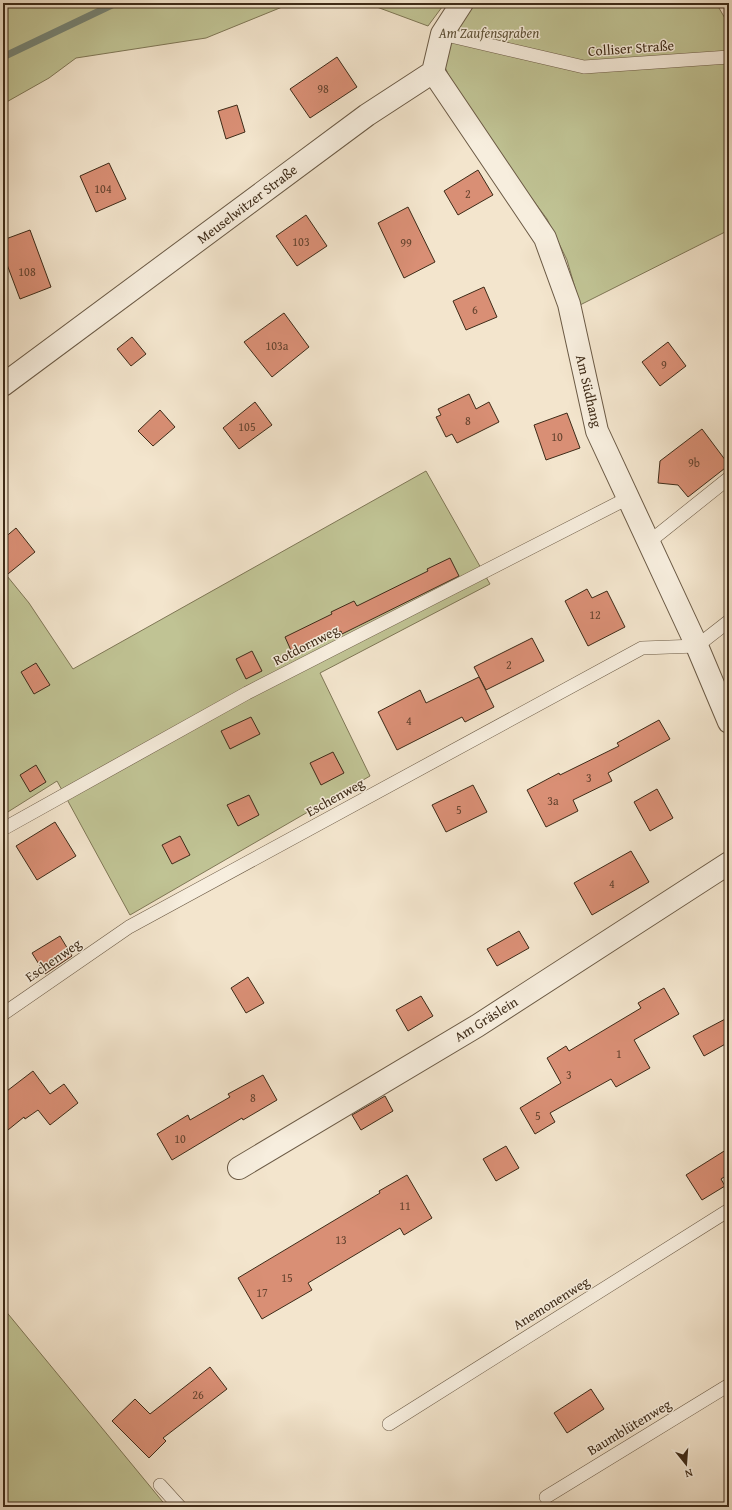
<svg xmlns="http://www.w3.org/2000/svg" width="732" height="1510" font-family="'Gentium Book Plus',serif">
	<style>
		.green { fill: #c0c394; stroke: #7f7756 }
		.lines { fill: none; stroke-linecap: round; stroke-linejoin: round }
		.stream { stroke: #768476; stroke-width: 7 }
		.building { fill: #d98f75; stroke: #3e2b18 }
		.service-casing { stroke: #6b5a45; stroke-width: 14 }
		.minor-casing { stroke: #6b5a45; stroke-width: 24 }
		.service { stroke: #f7eede; stroke-width: 13 }
		.minor { stroke: #f7eede; stroke-width: 22 }
		.labels { text-anchor: middle; dominant-baseline: central; stroke-width: 3; stroke-linejoin: round; paint-order: stroke }
		.number-label { font-size: 12px; fill: #65442f }
		.park-label { font-size: 14px; font-style: italic; fill: #5e5137; stroke: #f7eede }
		.street-label { font-size: 14px; fill: #3e2b18; stroke: #f7eede }
	</style>
	<rect width="100%" height="100%" fill="#f3e5cd"/>
	<filter id="stains"><feTurbulence type="fractalNoise" baseFrequency=".005" numOctaves="4"/><feColorMatrix values="0 0 0 0 .2 0 0 0 0 .09 0 0 0 0 .02 0 0 0 .5 -.17"/></filter>
	<radialGradient id="worn" r=".72"><stop offset=".6" stop-color="#630" stop-opacity="0"/><stop offset="1" stop-color="#630" stop-opacity=".3"/></radialGradient>
	<g class="green">
		<path d="M 8,3 L 292,3 L 206,38 L 76,58 L 49,78 L 3,104 L 3,4 Z"/>
		<path d="M 366,3 L 445,3 L 428,26 Z"/>
		<path d="M 472,3 L 716,3 L 729,25 L 729,230 L 580,305 L 567,260 L 547,219 L 461,102 L 444,65 L 450,39 Z"/>
		<path d="M 426,471 L 490,584 L 320,673 L 370,776 L 130,915 L 57,781 L 3,815 L 3,571 L 29,603 L 73,669 Z"/>
		<path d="M 3,1308 L 4,1309 L 167,1507 L 3,1507 Z"/>
	</g>
	<g class="lines">
		<path class="stream" d="M 3,57 L 116,3"/>
	</g>
	<g class="building">
		<path d="M 337,57 L 357,87 L 310,118 L 290,89 Z"/>
		<path d="M 237,105 L 245,132 L 226,139 L 218,111 Z"/>
		<path d="M 109,163 L 126,199 L 96,212 L 80,176 Z"/>
		<path d="M 478,170 L 493,195 L 458,215 L 444,191 Z"/>
		<path d="M 408,207 L 435,262 L 404,278 L 378,223 Z"/>
		<path d="M 306,215 L 327,246 L 297,266 L 276,236 Z"/>
		<path d="M 30,230 L 51,287 L 20,299 L 3,254 L 3,240 Z"/>
		<path d="M 484,287 L 497,317 L 466,330 L 453,301 Z"/>
		<path d="M 284,313 L 309,347 L 272,377 L 244,342 Z"/>
		<path d="M 132,337 L 146,354 L 131,366 L 117,349 Z"/>
		<path d="M 668,342 L 686,366 L 660,386 L 642,362 Z"/>
		<path d="M 469,394 L 476,409 L 489,402 L 499,422 L 457,443 L 452,434 L 446,437 L 436,417 L 441,415 L 438,409 Z"/>
		<path d="M 255,402 L 272,425 L 239,449 L 223,428 Z"/>
		<path d="M 160,410 L 175,427 L 153,446 L 138,431 Z"/>
		<path d="M 567,413 L 580,448 L 546,460 L 534,425 Z"/>
		<path d="M 702,429 L 729,465 L 688,497 L 678,485 L 658,483 L 660,461 Z"/>
		<path d="M 16,528 L 35,552 L 3,578 L 3,539 Z"/>
		<path d="M 450,558 L 459,576 L 342,634 L 341,631 L 293,655 L 285,637 L 332,614 L 331,612 L 354,601 L 357,606 L 428,571 L 427,569 Z"/>
		<path d="M 587,589 L 592,598 L 607,591 L 625,627 L 588,646 L 565,601 Z"/>
		<path d="M 532,638 L 544,661 L 486,690 L 474,667 Z"/>
		<path d="M 252,651 L 262,671 L 246,679 L 236,659 Z"/>
		<path d="M 36,663 L 50,685 L 34,694 L 21,672 Z"/>
		<path d="M 479,677 L 494,707 L 465,722 L 462,717 L 397,750 L 378,712 L 420,690 L 426,703 Z"/>
		<path d="M 251,717 L 260,734 L 230,749 L 221,731 Z"/>
		<path d="M 659,720 L 670,739 L 608,773 L 612,781 L 573,800 L 578,811 L 546,827 L 527,790 L 559,773 L 560,775 L 619,746 L 617,743 Z"/>
		<path d="M 333,752 L 344,773 L 321,785 L 310,763 Z"/>
		<path d="M 36,765 L 46,782 L 30,792 L 20,775 Z"/>
		<path d="M 473,785 L 487,812 L 446,832 L 432,805 Z"/>
		<path d="M 657,789 L 673,818 L 650,831 L 634,802 Z"/>
		<path d="M 249,795 L 259,815 L 238,826 L 227,805 Z"/>
		<path d="M 55,822 L 76,856 L 37,880 L 16,846 Z"/>
		<path d="M 180,836 L 190,855 L 172,864 L 162,845 Z"/>
		<path d="M 631,851 L 649,882 L 592,915 L 574,883 Z"/>
		<path d="M 519,931 L 529,948 L 497,966 L 487,949 Z"/>
		<path d="M 60,936 L 72,956 L 45,974 L 32,953 Z"/>
		<path d="M 248,977 L 264,1003 L 246,1013 L 231,988 Z"/>
		<path d="M 664,988 L 679,1014 L 634,1040 L 650,1068 L 616,1087 L 611,1079 L 550,1113 L 555,1122 L 535,1134 L 520,1108 L 561,1083 L 547,1058 L 566,1046 L 569,1051 L 641,1008 L 638,1003 Z"/>
		<path d="M 421,996 L 433,1016 L 408,1031 L 396,1010 Z"/>
		<path d="M 729,1017 L 729,1042 L 704,1056 L 693,1036 Z"/>
		<path d="M 33,1071 L 50,1094 L 64,1084 L 78,1103 L 50,1125 L 38,1110 L 25,1119 L 24,1117 L 3,1134 L 3,1094 Z"/>
		<path d="M 263,1075 L 277,1100 L 243,1120 L 242,1118 L 172,1160 L 157,1134 L 188,1115 L 190,1120 L 230,1097 L 228,1094 Z"/>
		<path d="M 385,1096 L 393,1111 L 361,1130 L 352,1115 Z"/>
		<path d="M 506,1146 L 519,1168 L 496,1181 L 483,1159 Z"/>
		<path d="M 729,1148 L 729,1174 L 721,1179 L 725,1186 L 702,1200 L 686,1175 Z"/>
		<path d="M 407,1175 L 432,1218 L 404,1235 L 400,1228 L 308,1283 L 312,1290 L 262,1319 L 238,1278 L 380,1193 L 379,1191 Z"/>
		<path d="M 210,1367 L 227,1389 L 163,1438 L 166,1441 L 149,1458 L 112,1421 L 135,1399 L 150,1414 Z"/>
		<path d="M 591,1389 L 604,1409 L 567,1433 L 554,1413 Z"/>
	</g>
	<g class="lines">
		<g class="service-casing">
			<g id="service">
				<path d="M 442,34 L 584,67 L 729,57"/>
				<path d="M 649,542 L 729,478"/>
				<path d="M 3,829 L 247,693 L 628,498"/>
				<path d="M 3,1014 L 129,927 L 642,648 L 697,646 L 729,621"/>
				<path d="M 389,1424 L 729,1210"/>
				<path d="M 160,1485 L 180,1507"/>
				<path d="M 546,1497 L 729,1385"/>
			</g>
		</g>
		<g class="minor-casing">
			<g id="minor">
				<path d="M 433,72 L 545,238 L 569,304 L 597,431 L 697,646 L 729,722"/>
				<path d="M 3,385 L 367,115 L 433,72 L 442,34 L 462,3"/>
				<path d="M 239,1168 L 477,1026 L 729,863"/>
			</g>
		</g>
		<use href="#service" class="service"/>
		<use href="#minor" class="minor"/>
	</g>
	<g class="labels">
		<g class="number-label">
			<text x="323" y="88">98</text>
			<text x="103" y="188">104</text>
			<text x="468" y="193">2</text>
			<text x="301" y="241">103</text>
			<text x="406" y="242">99</text>
			<text x="27" y="271">108</text>
			<text x="475" y="309">6</text>
			<text x="277" y="345">103a</text>
			<text x="664" y="364">9</text>
			<text x="468" y="420">8</text>
			<text x="247" y="426">105</text>
			<text x="557" y="436">10</text>
			<text x="694" y="462">9b</text>
			<text x="595" y="614">12</text>
			<text x="509" y="664">2</text>
			<text x="409" y="720">4</text>
			<text x="589" y="777">3</text>
			<text x="553" y="800">3a</text>
			<text x="459" y="809">5</text>
			<text x="612" y="883">4</text>
			<text x="619" y="1053">1</text>
			<text x="569" y="1074">3</text>
			<text x="253" y="1097">8</text>
			<text x="538" y="1115">5</text>
			<text x="180" y="1138">10</text>
			<text x="405" y="1205">11</text>
			<text x="341" y="1239">13</text>
			<text x="287" y="1277">15</text>
			<text x="262" y="1292">17</text>
			<text x="198" y="1394">26</text>
		</g>
		<g class="park-label">
			<text x="489" y="33">Am Zaufensgraben</text>
		</g>
		<g class="street-label">
			<text transform="translate(631 48) rotate(-4)">Colliser Straße</text>
			<text transform="translate(247 204) rotate(-37)">Meuselwitzer Straße</text>
			<text transform="translate(589 391) rotate(77)">Am Südhang</text>
			<text transform="translate(306 645) rotate(-27)">Rotdornweg</text>
			<text transform="translate(335 797) rotate(-29)">Eschenweg</text>
			<text transform="translate(53 960) rotate(-35)">Eschenweg</text>
			<text transform="translate(486 1019) rotate(-32)">Am Gräslein</text>
			<text transform="translate(551 1303) rotate(-32)">Anemonenweg</text>
			<text transform="translate(629 1427) rotate(-31)">Baumblütenweg</text>
		</g>
	</g>
	<rect width="732" height="1510" fill="none" stroke="#f3e5cd" stroke-width="16"/>
	<rect x="4" y="4" width="724" height="1502" fill="none" stroke="#3e2b18" stroke-width="2"/>
	<rect x="8" y="8" width="716" height="1494" fill="none" stroke="#3e2b18"/>
	<g transform="translate(686 1464) rotate(163)" stroke="#f7eede" stroke-width="3" paint-order="stroke">
	<path d="M0-3L7 15L0 10L-7 15Z" fill="#3e2b18"/>
	<text y="-6" font-size="11" font-weight="bold" text-anchor="middle" fill="#3e2b18">N</text>
	</g>
	<rect width="100%" height="100%" filter="url(#stains)"/>
	<rect width="100%" height="100%" fill="url(#worn)"/>
</svg>
